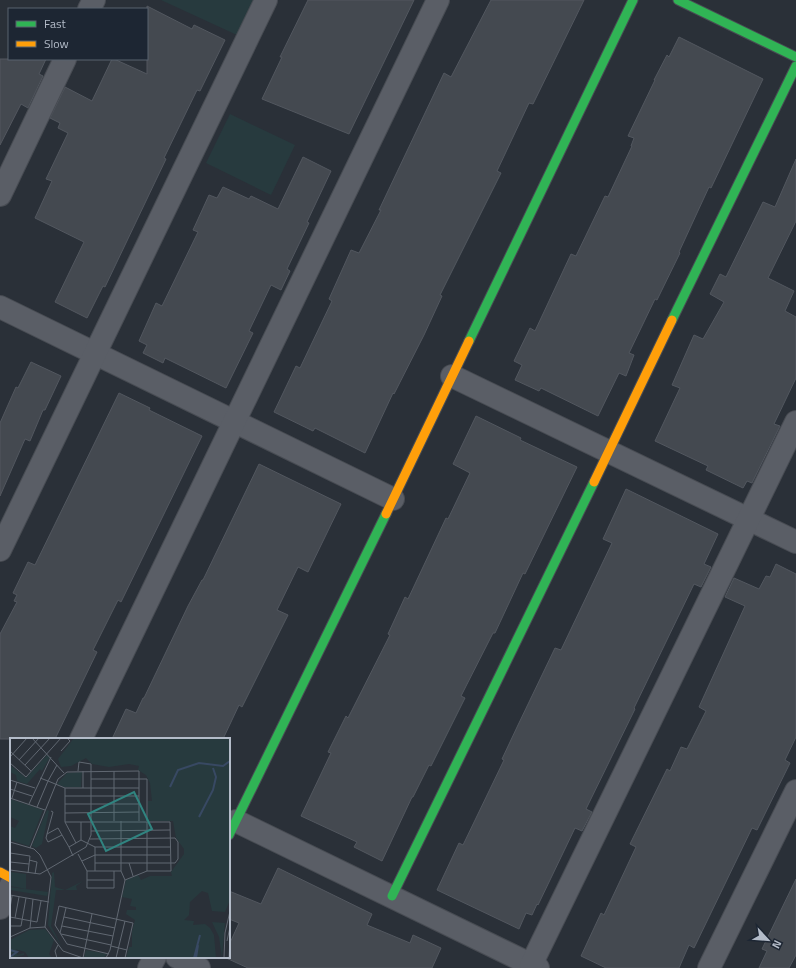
<svg xmlns="http://www.w3.org/2000/svg" width="796" height="968" font-family="'Titillium Web',sans-serif">
	<style>
		.green { fill: #273a3e }
		.building { fill: #444950; stroke: #52575f }
		.lines { fill: none; stroke-linecap: round; stroke-linejoin: round }
		.street-casing { stroke: #484c53; stroke-width: 24 }
		.fast-casing { stroke: #484c53; stroke-width: 11 }
		.slow-casing { stroke: #484c53; stroke-width: 11 }
		.street { stroke: #5a5e66; stroke-width: 22 }
		.fast { stroke: #30b455; stroke-width: 9 }
		.slow { stroke: #ff9f0a; stroke-width: 9 }
		.inset-river { fill: none; stroke: #384963; stroke-width: 2 }
		.inset-road { fill: none; stroke: #616872; stroke-width: 1 }
		.view { fill: #308480; fill-opacity: 0.15; stroke: #308480; stroke-width: 2 }
		.inset-edge { fill: none; stroke: #b4bcc9; stroke-width: 2 }
	</style>
	<rect width="100%" height="100%" fill="#2a3038"/>
	<g class="green">
		<path d="M 161,0 L 254,0 L 237,35 Z"/>
		<path d="M 230,114 L 295,145 L 271,195 L 206,163 Z"/>
	</g>
	<g class="building">
		<path d="M 308,0 L 414,0 L 349,134 L 262,99 L 282,57 L 280,57 Z"/>
		<path d="M 491,0 L 584,0 L 533,104 L 529,103 L 497,171 L 501,173 L 440,295 L 442,296 L 424,335 L 394,394 L 393,393 L 365,453 L 315,428 L 313,431 L 274,412 L 296,366 L 300,368 L 332,301 L 329,299 L 351,250 L 359,253 L 381,210 L 379,210 L 444,73 L 451,77 Z"/>
		<path d="M 147,6 L 192,29 L 194,25 L 225,40 L 200,91 L 197,90 L 164,158 L 166,159 L 105,287 L 103,286 L 87,318 L 55,302 L 84,242 L 35,218 L 52,181 L 46,179 L 68,133 L 58,128 L 60,123 L 50,118 L 65,87 L 92,101 L 112,59 L 114,59 L 147,74 Z"/>
		<path d="M 679,37 L 763,79 L 711,188 L 709,187 L 679,252 L 680,253 L 657,300 L 655,299 L 629,353 L 634,355 L 626,376 L 619,373 L 598,416 L 541,388 L 539,391 L 515,380 L 522,365 L 514,361 L 530,328 L 535,331 L 571,254 L 576,256 L 605,196 L 608,197 L 632,146 L 631,146 L 634,138 L 628,136 L 655,80 L 654,80 L 667,55 L 669,57 Z"/>
		<path d="M 0,59 L 46,59 L 39,74 L 43,76 L 28,108 L 21,104 L 0,145 Z"/>
		<path d="M 303,157 L 331,171 L 307,222 L 309,223 L 287,269 L 290,271 L 281,290 L 271,285 L 249,331 L 253,333 L 226,388 L 165,358 L 163,363 L 143,353 L 147,345 L 139,341 L 156,303 L 162,306 L 198,232 L 193,230 L 209,195 L 217,198 L 223,187 L 249,199 L 251,196 L 278,209 Z"/>
		<path d="M 796,159 L 796,221 L 768,278 L 794,291 L 785,311 L 796,317 L 796,378 L 774,424 L 780,426 L 752,483 L 747,481 L 743,488 L 706,470 L 708,466 L 655,441 L 680,388 L 672,385 L 694,335 L 703,339 L 724,302 L 710,294 L 720,274 L 726,277 L 763,202 L 775,207 Z"/>
		<path d="M 31,362 L 61,376 L 45,410 L 43,410 L 30,441 L 25,439 L 0,496 L 0,423 L 16,387 L 18,388 Z"/>
		<path d="M 119,393 L 150,408 L 149,410 L 202,436 L 121,602 L 118,600 L 93,650 L 97,652 L 55,739 L 0,739 L 0,634 L 17,602 L 14,601 L 17,595 L 13,593 L 28,562 L 35,565 Z"/>
		<path d="M 476,416 L 521,438 L 520,440 L 577,467 L 525,574 L 523,573 L 495,633 L 493,633 L 461,696 L 465,698 L 431,766 L 429,765 L 413,797 L 412,797 L 382,861 L 354,847 L 357,842 L 301,816 L 331,753 L 328,752 L 346,716 L 348,718 L 390,635 L 388,634 L 405,597 L 408,599 L 446,518 L 448,519 L 470,473 L 453,464 Z"/>
		<path d="M 259,464 L 341,504 L 308,572 L 298,567 L 277,610 L 288,615 L 242,707 L 239,705 L 223,739 L 112,739 L 126,709 L 136,713 L 143,698 L 144,698 L 188,606 L 202,580 L 203,580 Z"/>
		<path d="M 626,489 L 718,534 L 704,564 L 711,567 L 701,587 L 694,584 L 634,708 L 635,709 L 586,809 L 592,812 L 582,831 L 575,828 L 538,905 L 537,904 L 532,915 L 526,913 L 519,929 L 437,890 L 459,843 L 463,845 L 504,760 L 502,759 L 518,725 L 555,648 L 561,650 L 612,543 L 603,539 Z"/>
		<path d="M 776,564 L 796,574 L 796,737 L 785,760 L 790,763 L 757,830 L 752,828 L 694,948 L 689,945 L 679,968 L 606,968 L 581,956 L 601,913 L 604,915 L 636,847 L 630,844 L 667,769 L 670,771 L 681,747 L 687,749 L 706,711 L 699,707 L 745,606 L 725,597 L 734,578 L 759,589 L 766,576 L 770,577 Z"/>
		<path d="M 278,868 L 372,914 L 367,925 L 410,943 L 413,935 L 441,948 L 432,968 L 248,968 L 224,957 L 229,957 L 229,945 L 239,923 L 229,919 L 229,891 L 261,904 Z"/>
		<path d="M 796,879 L 796,955 L 789,968 L 759,968 L 767,951 L 762,949 Z"/>
	</g>
	<g class="lines">
		<g class="street-casing">
			<g id="street">
				<path d="M 89,9 L 94,0"/>
				<path d="M 0,195 L 65,59"/>
				<path d="M 0,307 L 393,499"/>
				<path d="M 452,376 L 796,542"/>
				<path d="M 0,550 L 266,0"/>
				<path d="M 81,739 L 438,0"/>
				<path d="M 236,821 L 538,968"/>
				<path d="M 0,908 L 11,885"/>
				<path d="M 177,957 L 199,968"/>
				<path d="M 531,965 L 796,422"/>
				<path d="M 149,968 L 155,957"/>
				<path d="M 709,968 L 796,791"/>
			</g>
		</g>
		<g class="fast-casing">
			<g id="fast">
				<path d="M 678,0 L 796,57"/>
				<path d="M 672,320 L 796,66"/>
				<path d="M 469,341 L 633,0"/>
				<path d="M 229,835 L 386,514"/>
				<path d="M 392,896 L 594,482"/>
			</g>
		</g>
		<g class="slow-casing">
			<g id="slow">
				<path d="M 594,482 L 672,320"/>
				<path d="M 386,514 L 469,341"/>
				<path d="M 0,872 L 11,878"/>
			</g>
		</g>
		<use href="#street" class="street"/>
		<use href="#fast" class="fast"/>
		<use href="#slow" class="slow"/>
	</g>
	<g transform="translate(10 738)">
		<rect width="220" height="220" fill="#2a3038"/>
		<path d="M 64,0 L 220,0 L 220,162 L 215,174 L 202,173 L 198,155 L 192,153 L 180,164 L 179,177 L 174,182 L 184,183 L 183,187 L 195,186 L 200,190 L 204,197 L 206,220 L 116,220 L 119,209 L 122,209 L 122,194 L 125,182 L 116,176 L 117,172 L 126,172 L 126,169 L 120,168 L 122,161 L 112,159 L 116,142 L 128,137 L 131,142 L 140,138 L 162,138 L 161,134 L 174,116 L 174,111 L 166,100 L 163,83 L 138,83 L 138,63 L 142,63 L 140,45 L 136,37 L 128,32 L 129,28 L 119,26 L 99,29 L 82,26 L 76,20 L 61,28 L 51,29 L 48,21 ZM 37,17 L 40,19 L 32,33 L 30,31 L 17,46 L 7,43 L 6,37 L 0,34 L 0,27 L 16,40 ZM 72,34 L 71,49 L 54,49 L 47,46 L 57,35 ZM 0,61 L 33,72 L 19,108 L 0,102 L 0,88 L 5,90 L 9,83 L 0,79 ZM 37,72 L 39,73 L 32,106 L 26,110 L 22,108 ZM 0,134 L 16,136 L 16,151 L 0,148 ZM 44,134 L 45,149 L 55,152 L 73,143 L 66,148 L 67,152 L 46,152 L 41,188 L 52,209 L 38,187 L 42,135 ZM 0,149 L 38,154 L 37,158 L 0,152 ZM 202,184 L 215,185 L 212,220 L 209,199 ZM 35,191 L 44,202 L 39,216 L 42,220 L 19,220 L 15,214 L 5,211 L 8,213 L 7,217 L 14,215 L 14,217 L 0,220 L 3,216 L 0,215 L 0,202 L 19,192 ZM 76,212 L 97,216 L 93,220 L 74,219 Z" fill="#273a3e"/>
		<path class="inset-river" d="M 160,49 L 168,32 L 189,25 L 213,28 L 220,23M 189,79 L 203,52 L 206,39 L 203,30M 0,212 L 7,214 L 0,219M 184,220 L 190,197M 186,220 L 188,207"/>
		<path class="inset-road" d="M 22,0 L 54,35M 0,13 L 21,33M 51,13 L 60,3 L 57,0M 0,19 L 17,0M 9,22 L 29,0M 0,25 L 16,39 L 51,0M 15,27 L 40,0M 73,33 L 73,50M 104,33 L 104,83M 30,40 L 38,43 L 47,27M 81,41 L 137,41 L 137,83M 0,42 L 25,50M 55,50 L 55,84 L 160,84 L 161,133 L 137,133M 0,51 L 22,58M 55,58 L 129,58M 0,60 L 35,72M 2,60 L 7,44M 19,66 L 41,19M 55,66 L 129,66M 27,69 L 38,43 L 55,50 L 129,50M 55,75 L 129,74M 111,83 L 111,133M 55,84 L 66,105M 71,84 L 71,102M 81,93 L 160,92M 37,96 L 43,74 L 41,73M 52,97 L 38,104 L 36,100 L 37,96 L 48,90 L 52,97 L 59,109 L 63,118M 80,101 L 165,100 L 168,104 L 168,121 L 165,125 L 85,125M 0,104 L 24,111 L 30,117 L 41,139 L 35,189 L 53,213 L 73,220M 59,109 L 71,102 L 85,109 L 160,109M 20,110 L 48,41 L 57,34 L 129,33 L 129,83M 0,115 L 20,118 L 18,135M 68,116 L 77,133 L 111,133 L 115,142M 19,122 L 27,124 L 25,136M 72,123 L 85,117 L 160,117M 0,124 L 19,126M 119,125 L 123,138M 0,132 L 30,136 L 76,109 L 81,97 L 81,26 L 69,24 L 68,33M 77,133 L 77,150 L 104,150 L 104,133M 85,133 L 85,109M 77,142 L 104,142M 0,157 L 39,164M 0,170 L 2,158M 0,179 L 27,184 L 31,163M 54,179 L 105,190M 5,180 L 9,159M 0,188 L 11,188 L 16,160M 52,188 L 103,198M 20,190 L 23,161M 50,195 L 56,170M 51,196 L 101,207M 0,199 L 20,190 L 35,189M 217,203 L 220,189M 101,208 L 117,212M 99,216 L 57,206 L 45,187 L 49,168 L 123,185 L 115,220M 47,220 L 45,213 L 48,207M 73,220 L 82,176M 96,220 L 100,212 L 115,142 L 137,133 L 137,84M 106,220 L 115,183M 214,220 L 215,195 L 220,173M 219,220 L 220,200"/>
		<path class="view" d="M 124,54 L 142,91 L 96,113 L 78,76 Z"/>
		<rect width="220" height="220" class="inset-edge"/>
	</g>
	<rect x="8" y="8" width="140" height="52" fill="#1d2633" stroke="#59626f"/>
	<rect x="16" y="21" width="20" height="6" fill="#30b455" stroke="#59626f"/>
	<text x="44" y="28" font-size="12" fill="#b4bcc9">Fast</text>
	<rect x="16" y="41" width="20" height="6" fill="#ff9f0a" stroke="#59626f"/>
	<text x="44" y="48" font-size="12" fill="#b4bcc9">Slow</text>
	<g transform="translate(768 940) rotate(116)" stroke="#1d2633" stroke-width="3" paint-order="stroke">
	<path d="M0-3L7 15L0 10L-7 15Z" fill="#b4bcc9"/>
	<text y="-6" font-size="11" font-weight="bold" text-anchor="middle" fill="#b4bcc9">N</text>
	</g>
</svg>
